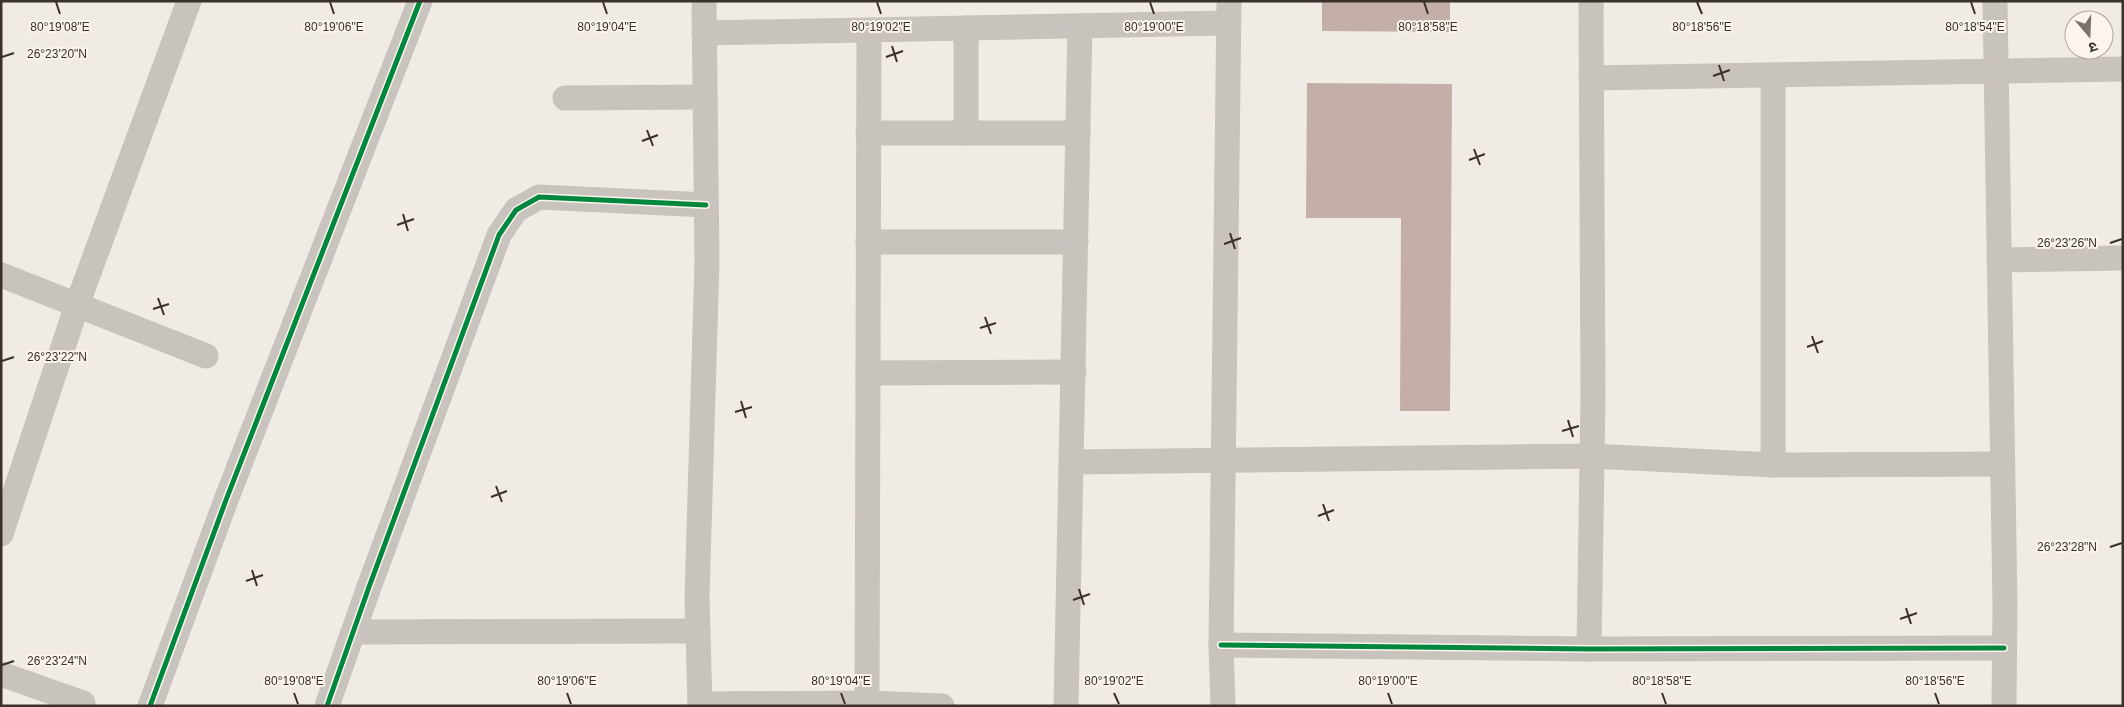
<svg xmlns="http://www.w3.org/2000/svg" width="2124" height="707" font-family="Arial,'Noto Sans Devanagari',sans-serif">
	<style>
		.building { fill: #c3afa7 }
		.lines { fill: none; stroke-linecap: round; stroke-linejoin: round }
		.minor { stroke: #c9c3be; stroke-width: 25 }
		.cycleway-casing { stroke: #fbf5ee; stroke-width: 8 }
		.cycleway { stroke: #00873e; stroke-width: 5 }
		.ticks { fill: none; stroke: #3b302b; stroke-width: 2 }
		.ticks-label { font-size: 12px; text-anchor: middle; fill: #3b302b; stroke: #fbf5ee; stroke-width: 4; stroke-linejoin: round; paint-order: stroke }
	</style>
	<rect width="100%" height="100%" fill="#f0ebe5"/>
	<g class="building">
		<path d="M 1322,1 L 1450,1 L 1450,32 L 1322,31 Z"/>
		<path d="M 1307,83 L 1452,84 L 1450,411 L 1400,411 L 1401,218 L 1306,218 Z"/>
	</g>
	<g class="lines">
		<g class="minor">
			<path d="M 1995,1 L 2005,605 L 2004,706"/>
			<path d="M 704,33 L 1228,23"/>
			<path d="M 1773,75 L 1773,465 L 2002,464"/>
			<path d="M 1591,78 L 2123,69"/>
			<path d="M 565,98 L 705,97"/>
			<path d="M 868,133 L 1078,133"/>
			<path d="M 966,133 L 966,28"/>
			<path d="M 868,242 L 1076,242"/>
			<path d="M 1999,260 L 2123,258"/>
			<path d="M 1,275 L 206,356"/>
			<path d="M 868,373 L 1074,372"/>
			<path d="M 1072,462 L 1592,456 L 1773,465"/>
			<path d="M 1,534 L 77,305 L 189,1"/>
			<path d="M 353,632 L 698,631"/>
			<path d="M 1221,645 L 1589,649 L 2004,648"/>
			<path d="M 1589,649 L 1593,397 L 1591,1"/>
			<path d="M 1,674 L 83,703"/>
			<path d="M 867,703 L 869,30"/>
			<path d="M 700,704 L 867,703 L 942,706"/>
			<path d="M 150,706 L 226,500 L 420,1"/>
			<path d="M 327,706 L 369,587 L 499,235 L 516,210 L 539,197 L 706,205"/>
			<path d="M 700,706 L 697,597 L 707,261 L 704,1"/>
			<path d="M 1066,706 L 1080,26"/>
			<path d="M 1223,706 L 1221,645 L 1229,1"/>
		</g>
		<g class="cycleway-casing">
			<g id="cycleway">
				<path d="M 1221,645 L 1589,649 L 2004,648"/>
				<path d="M 150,706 L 226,500 L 420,1"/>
				<path d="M 327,706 L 369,587 L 499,235 L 516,210 L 539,197 L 706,205"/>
			</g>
		</g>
		<use href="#cycleway" class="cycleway"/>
	</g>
	<path class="ticks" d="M 56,2 L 60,14M 330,2 L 334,14M 603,2 L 607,14M 877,2 L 881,14M 1150,2 L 1154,14M 1424,2 L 1428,14M 1697,2 L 1702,14M 1971,2 L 1975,14M 892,46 L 897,62M 2,57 L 14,53M 886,57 L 903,51M 1719,65 L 1724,81M 1713,76 L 1730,70M 647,130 L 653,146M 642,141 L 658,135M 1474,149 L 1480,165M 1469,160 L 1485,154M 403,214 L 408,231M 397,225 L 414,219M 1230,233 L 1235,249M 2110,243 L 2122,239M 1224,244 L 1241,238M 158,298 L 164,315M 153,309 L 169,304M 985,317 L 991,334M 980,328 L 996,323M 1812,336 L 1818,353M 1807,347 L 1823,341M 2,361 L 14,357M 741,401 L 746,418M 735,412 L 752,407M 1568,420 L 1573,437M 1562,431 L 1579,426M 496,486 L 502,502M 491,497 L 507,491M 1323,504 L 1329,521M 1318,516 L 1334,510M 2110,547 L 2122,543M 252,570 L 257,586M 246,581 L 263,575M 1079,589 L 1084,605M 1073,600 L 1090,594M 1906,608 L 1911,624M 1900,619 L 1917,613M 2,665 L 14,661M 294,693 L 298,704M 567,693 L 571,704M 841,693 L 845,704M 1114,693 L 1119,704M 1388,693 L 1392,704M 1662,693 L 1666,704M 1935,693 L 1939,704"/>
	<g class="ticks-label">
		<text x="1975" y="31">80°18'54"E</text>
		<text x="60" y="31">80°19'08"E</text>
		<text x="334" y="31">80°19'06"E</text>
		<text x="607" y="31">80°19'04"E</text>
		<text x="881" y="31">80°19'02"E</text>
		<text x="1154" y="31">80°19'00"E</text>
		<text x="1428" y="31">80°18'58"E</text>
		<text x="1702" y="31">80°18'56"E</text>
		<text x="57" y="58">26°23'20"N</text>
		<text x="2067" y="247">26°23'26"N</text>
		<text x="57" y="361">26°23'22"N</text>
		<text x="2067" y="551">26°23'28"N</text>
		<text x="57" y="665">26°23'24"N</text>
		<text x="294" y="685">80°19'08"E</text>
		<text x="567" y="685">80°19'06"E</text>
		<text x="841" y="685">80°19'04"E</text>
		<text x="1114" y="685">80°19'02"E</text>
		<text x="1388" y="685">80°19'00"E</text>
		<text x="1662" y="685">80°18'58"E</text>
		<text x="1935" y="685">80°18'56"E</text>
	</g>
	<rect width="2124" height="707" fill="none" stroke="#3b302b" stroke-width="5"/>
	<g transform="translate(2089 35) rotate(161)"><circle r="24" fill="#fbf5ee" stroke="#aea6a0"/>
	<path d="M0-4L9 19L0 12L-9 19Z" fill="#7a716c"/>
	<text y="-8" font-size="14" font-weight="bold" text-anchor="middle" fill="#3b302b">उ</text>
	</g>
</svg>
